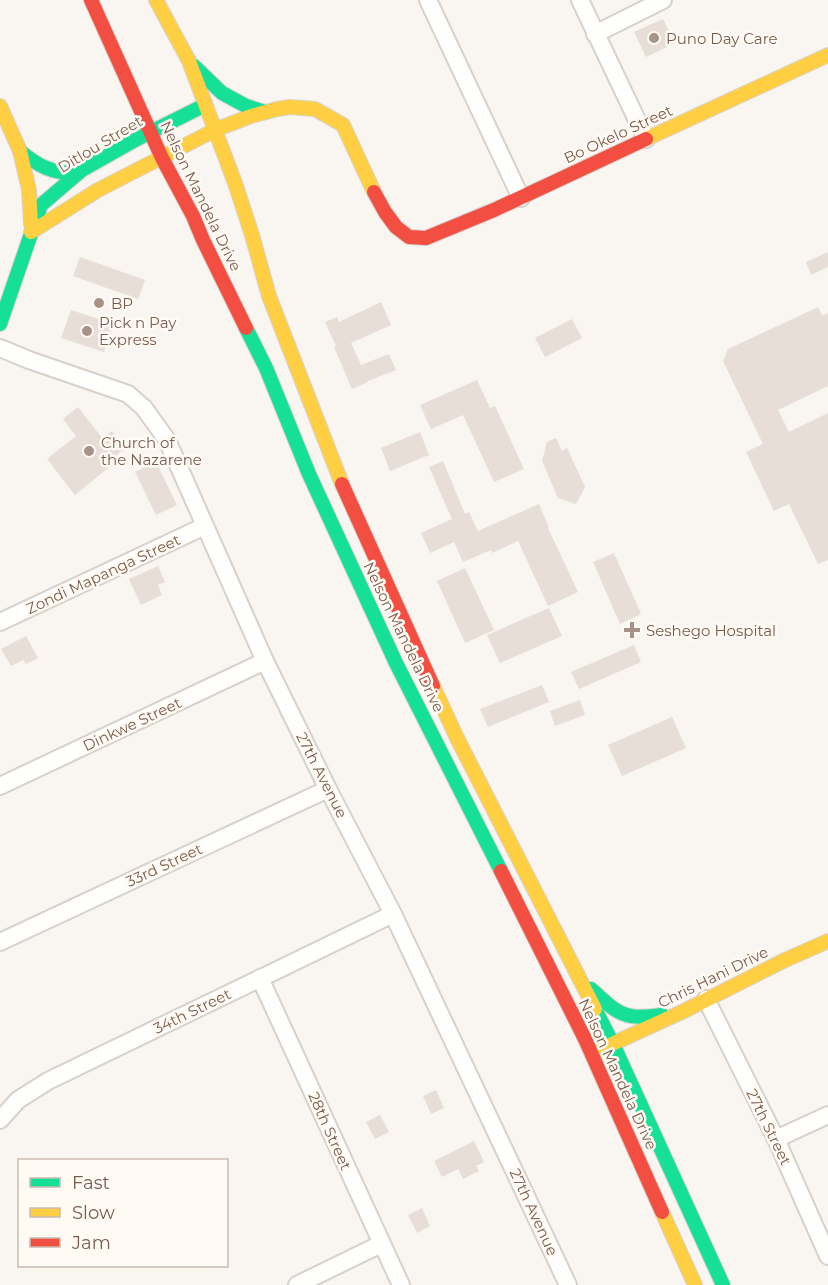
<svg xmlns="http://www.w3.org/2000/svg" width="828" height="1285" font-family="Montserrat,sans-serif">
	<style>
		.building { fill: #e6ded7 }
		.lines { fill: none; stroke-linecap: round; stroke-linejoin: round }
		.street-casing { stroke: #d7d1cb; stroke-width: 20 }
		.fast-casing { stroke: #d9d2cb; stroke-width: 16 }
		.slow-casing { stroke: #d9d2cb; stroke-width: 16 }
		.jam-casing { stroke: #d9d2cb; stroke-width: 16 }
		.street { stroke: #fefefd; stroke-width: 16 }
		.fast { stroke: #16e098; stroke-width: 14 }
		.slow { stroke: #ffcf43; stroke-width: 14 }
		.jam { stroke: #f24e42; stroke-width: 14 }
		.poi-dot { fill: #a69286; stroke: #fffaf3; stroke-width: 2 }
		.labels { text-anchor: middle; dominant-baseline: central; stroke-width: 5; stroke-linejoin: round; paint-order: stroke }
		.poi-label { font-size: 15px; fill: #7a5c4d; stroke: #fffaf3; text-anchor: start }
		.street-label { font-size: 15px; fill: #7a5c4d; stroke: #fffaf3 }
	</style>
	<rect width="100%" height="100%" fill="#f9f5f0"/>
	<g class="building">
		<path d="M 663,19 L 675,43 L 646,57 L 634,32 Z"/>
		<path d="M 828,252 L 828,267 L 811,275 L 806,262 Z"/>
		<path d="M 80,257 L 145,280 L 138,299 L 73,276 Z"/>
		<path d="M 381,302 L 391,325 L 351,343 L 361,365 L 389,354 L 396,370 L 368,381 L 368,382 L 352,389 L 334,347 L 336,346 L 325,322 L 337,317 L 339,322 Z"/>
		<path d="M 818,307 L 822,316 L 828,313 L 828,386 L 778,410 L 789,432 L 828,413 L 828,560 L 818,564 L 789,504 L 774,511 L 746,452 L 763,444 L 723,361 L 728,349 Z"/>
		<path d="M 71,310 L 113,324 L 104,352 L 61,338 Z"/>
		<path d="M 572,319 L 582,338 L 545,357 L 535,338 Z"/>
		<path d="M 477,380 L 490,408 L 495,406 L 524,469 L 494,482 L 463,415 L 431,429 L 420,405 Z"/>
		<path d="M 78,407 L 102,438 L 112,431 L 126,448 L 116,455 L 119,459 L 75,495 L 47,459 L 76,436 L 63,419 Z"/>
		<path d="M 420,432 L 429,455 L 390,471 L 381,448 Z"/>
		<path d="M 556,438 L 562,451 L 567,448 L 585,487 L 576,504 L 558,498 L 542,461 L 547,442 Z"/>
		<path d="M 443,461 L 465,514 L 469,512 L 478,531 L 539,504 L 549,528 L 548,528 L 578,592 L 548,606 L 518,541 L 492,553 L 491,550 L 463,562 L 454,542 L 430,553 L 421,533 L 452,519 L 429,467 Z"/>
		<path d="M 156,462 L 177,505 L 156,515 L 135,472 Z"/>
		<path d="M 614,553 L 641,614 L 620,624 L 593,562 Z"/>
		<path d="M 158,566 L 165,582 L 158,585 L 162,595 L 141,605 L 129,579 Z"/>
		<path d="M 465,568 L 494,630 L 465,643 L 437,581 Z"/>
		<path d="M 549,608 L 562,636 L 500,663 L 487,635 Z"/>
		<path d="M 26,636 L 38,658 L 26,664 L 23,660 L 11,666 L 1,649 Z"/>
		<path d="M 634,645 L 641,662 L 579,689 L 571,672 Z"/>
		<path d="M 542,685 L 549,702 L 488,727 L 480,709 Z"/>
		<path d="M 580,700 L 585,715 L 555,726 L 550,711 Z"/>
		<path d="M 672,717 L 686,748 L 622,776 L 608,745 Z"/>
		<path d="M 436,1090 L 444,1108 L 431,1114 L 423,1096 Z"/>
		<path d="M 380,1115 L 389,1132 L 375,1139 L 366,1122 Z"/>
		<path d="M 474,1141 L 484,1162 L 476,1166 L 479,1171 L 463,1179 L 458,1169 L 442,1177 L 434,1161 Z"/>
		<path d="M 422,1208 L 430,1226 L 417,1233 L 408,1215 Z"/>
	</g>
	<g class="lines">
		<g class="street-casing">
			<g id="street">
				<path d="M 428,0 L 521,198"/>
				<path d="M 580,0 L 646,139"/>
				<path d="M 595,34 L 663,0"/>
				<path d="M 0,348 L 29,360 L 128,394 L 144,408 L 167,440 L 265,661 L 328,789 L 393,914 L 568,1285"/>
				<path d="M 0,622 L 205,526"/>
				<path d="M 0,786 L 265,661"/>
				<path d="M 0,942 L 328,789"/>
				<path d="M 260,978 L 401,1285"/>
				<path d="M 706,999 L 776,1139 L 828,1256"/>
				<path d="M 0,1120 L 18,1100 L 48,1081 L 393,914"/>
				<path d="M 776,1139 L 828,1115"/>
				<path d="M 297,1285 L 381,1244"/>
			</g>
		</g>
		<g class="fast-casing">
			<g id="fast">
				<path d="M 194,66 L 222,93 L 246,106 L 265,112"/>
				<path d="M 20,151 C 39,167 51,172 76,174"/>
				<path d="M 0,324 L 41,205 L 82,170 L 137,139 L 205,105"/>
				<path d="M 246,328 L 266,368 L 309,474 L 396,663 L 501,871"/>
				<path d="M 591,989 C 618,1014 625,1021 662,1015"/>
				<path d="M 595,1009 L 613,1044 L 723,1285"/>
			</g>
		</g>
		<g class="slow-casing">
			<g id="slow">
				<path d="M 156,0 L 189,61 L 235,183 L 252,235 L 269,296 L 342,484"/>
				<path d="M 0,106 L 20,151 L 29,190 L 31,224"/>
				<path d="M 646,139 L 828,55"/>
				<path d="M 31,232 L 98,190 L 215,130 L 251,116 L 277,109 L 290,107 L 315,109 L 343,125 L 374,192"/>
				<path d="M 433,686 L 457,738 L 595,1009"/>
				<path d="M 599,1050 L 684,1011 L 783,961 L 828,941"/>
				<path d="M 662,1212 L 695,1285"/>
			</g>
		</g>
		<g class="jam-casing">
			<g id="jam">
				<path d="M 91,0 L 162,158 L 193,216 L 203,240 L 246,328"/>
				<path d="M 374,192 L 385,212 L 396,227 L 409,237 L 426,238 L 494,210 L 646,139"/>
				<path d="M 342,484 L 433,686"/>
				<path d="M 501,871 L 585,1039 L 662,1212"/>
			</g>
		</g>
		<use href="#street" class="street"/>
		<use href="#fast" class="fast"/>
		<use href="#slow" class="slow"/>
		<use href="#jam" class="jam"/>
	</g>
	<g class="poi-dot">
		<circle cx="654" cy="38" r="6"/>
		<circle cx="99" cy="303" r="6"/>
		<circle cx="87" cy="331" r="6"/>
		<circle cx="89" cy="451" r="6"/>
		<path d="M629 621h6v6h6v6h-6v6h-6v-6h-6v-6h6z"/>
	</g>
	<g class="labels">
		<g class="poi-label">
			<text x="666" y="38">Puno Day Care</text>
			<text x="111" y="303">BP</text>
			<text x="99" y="322">Pick n Pay<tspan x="99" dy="17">Express</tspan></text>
			<text x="101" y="442">Church of<tspan x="101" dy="17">the Nazarene</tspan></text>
			<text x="646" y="630">Seshego Hospital</text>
		</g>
		<g class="street-label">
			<text transform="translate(618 134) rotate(-25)">Bo Okelo Street</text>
			<text transform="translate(100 144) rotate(-31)">Ditlou Street</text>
			<text transform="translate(201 196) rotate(64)">Nelson Mandela Drive</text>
			<text transform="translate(103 574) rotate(-25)">Zondi Mapanga Street</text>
			<text transform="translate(404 637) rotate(64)">Nelson Mandela Drive</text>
			<text transform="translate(132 724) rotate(-25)">Dinkwe Street</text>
			<text transform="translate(322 775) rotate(63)">27th Avenue</text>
			<text transform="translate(164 865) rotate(-25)">33rd Street</text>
			<text transform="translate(713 977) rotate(-26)">Chris Hani Drive</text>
			<text transform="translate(192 1011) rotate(-26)">34th Street</text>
			<text transform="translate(618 1074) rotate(65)">Nelson Mandela Drive</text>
			<text transform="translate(769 1127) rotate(64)">27th Street</text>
			<text transform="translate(330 1131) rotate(66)">28th Street</text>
			<text transform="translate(534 1212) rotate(65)">27th Avenue</text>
		</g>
	</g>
	<rect x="18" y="1159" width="210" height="108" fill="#fffaf3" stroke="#cabbb1" stroke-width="1.5"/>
	<rect x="30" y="1178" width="30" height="9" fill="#16e098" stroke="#cabbb1" stroke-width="1.5"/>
	<text x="72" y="1189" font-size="18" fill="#7a5c4d">Fast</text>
	<rect x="30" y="1208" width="30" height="9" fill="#ffcf43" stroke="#cabbb1" stroke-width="1.5"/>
	<text x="72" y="1219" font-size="18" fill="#7a5c4d">Slow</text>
	<rect x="30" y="1238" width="30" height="9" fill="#f24e42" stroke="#cabbb1" stroke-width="1.5"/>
	<text x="72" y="1249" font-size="18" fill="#7a5c4d">Jam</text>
</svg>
